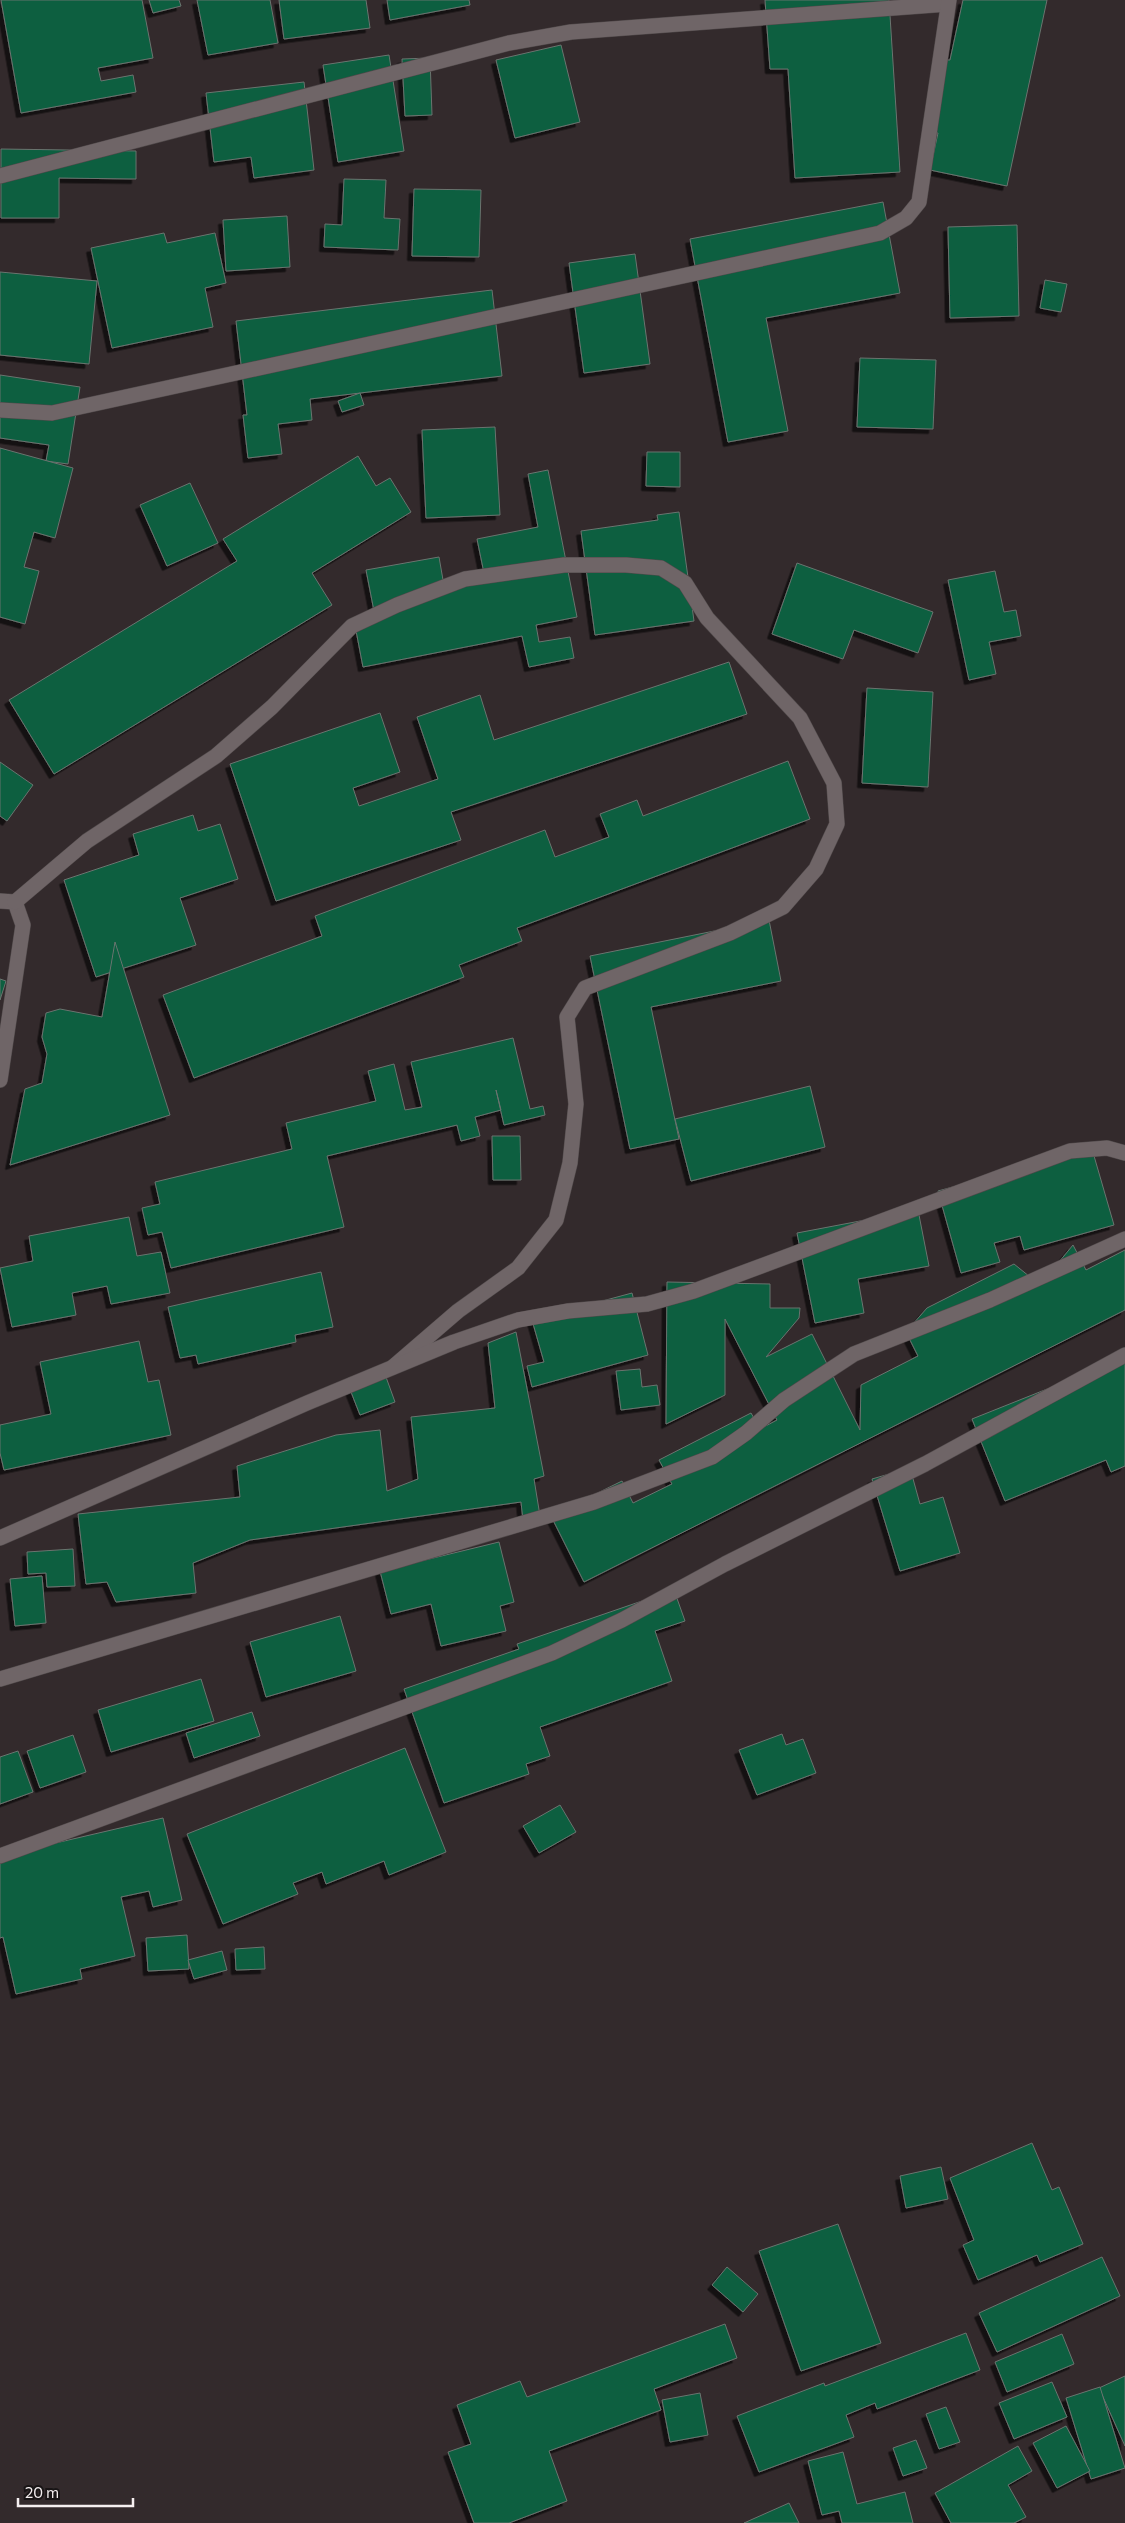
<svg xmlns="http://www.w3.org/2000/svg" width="1125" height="2523" font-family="Commissioner,sans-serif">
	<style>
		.building { fill: #075f40; stroke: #6b746f; filter: url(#shadow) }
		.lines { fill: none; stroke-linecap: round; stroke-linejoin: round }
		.minor-casing { stroke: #4f4849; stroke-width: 16 }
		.minor { stroke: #6f6567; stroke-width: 15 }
	</style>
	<defs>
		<filter id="shadow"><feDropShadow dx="-4.5" dy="4.5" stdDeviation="0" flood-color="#0009"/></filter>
	</defs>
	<rect width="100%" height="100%" fill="#332a2c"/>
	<g class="building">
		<path d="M 1,0 L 142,0 L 153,58 L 98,68 L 101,81 L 133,75 L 136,92 L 21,113 Z"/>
		<path d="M 149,0 L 179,0 L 181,6 L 153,13 Z"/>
		<path d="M 197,0 L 270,0 L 278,43 L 208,55 Z"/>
		<path d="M 279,0 L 366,0 L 370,28 L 284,39 Z"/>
		<path d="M 387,0 L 469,0 L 470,5 L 390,20 Z"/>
		<path d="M 765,0 L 889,0 L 900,172 L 795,178 L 788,69 L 770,69 Z"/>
		<path d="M 963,0 L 1047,0 L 1007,186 L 930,170 L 938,133 L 931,132 L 946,60 L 950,60 Z"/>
		<path d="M 561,45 L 580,122 L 515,138 L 496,60 Z"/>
		<path d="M 389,55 L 404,151 L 338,162 L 323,65 Z"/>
		<path d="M 430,58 L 432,115 L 405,116 L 402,59 Z"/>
		<path d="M 304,82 L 314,170 L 254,178 L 251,157 L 214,162 L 206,93 Z"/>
		<path d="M 1,149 L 136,151 L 136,179 L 59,178 L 59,218 L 1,218 Z"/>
		<path d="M 344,179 L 386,180 L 384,218 L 400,219 L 398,250 L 324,247 L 325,224 L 342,225 Z"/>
		<path d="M 414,189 L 481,190 L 479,257 L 412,256 Z"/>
		<path d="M 883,202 L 900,293 L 766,318 L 788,431 L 728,442 L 690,239 Z"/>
		<path d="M 287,216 L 290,267 L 226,271 L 223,220 Z"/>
		<path d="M 1017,225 L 1019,316 L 950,318 L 948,227 Z"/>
		<path d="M 164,233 L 167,243 L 215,233 L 226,283 L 205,288 L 213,327 L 112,348 L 91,248 Z"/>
		<path d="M 635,254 L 650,364 L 584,373 L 569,263 Z"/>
		<path d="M 0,272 L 97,281 L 89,364 L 0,355 Z"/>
		<path d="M 1045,280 L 1067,284 L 1061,312 L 1040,308 Z"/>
		<path d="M 492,290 L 502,376 L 310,399 L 312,420 L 278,424 L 282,454 L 248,458 L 243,415 L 247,415 L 236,321 Z"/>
		<path d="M 860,358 L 936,360 L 933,429 L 857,427 Z"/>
		<path d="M 0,375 L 80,387 L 68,464 L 46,461 L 49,445 L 0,438 Z"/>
		<path d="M 360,393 L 364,405 L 342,412 L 338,401 Z"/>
		<path d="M 495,427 L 500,515 L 426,518 L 422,430 Z"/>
		<path d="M 0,448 L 73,468 L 55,538 L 34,532 L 24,567 L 39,571 L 25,624 L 0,617 Z"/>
		<path d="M 647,452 L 680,452 L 680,487 L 646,486 Z"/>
		<path d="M 358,456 L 376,486 L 390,478 L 411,512 L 312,573 L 332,605 L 54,774 L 9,700 L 237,561 L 223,539 Z"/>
		<path d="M 548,470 L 577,617 L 536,625 L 539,642 L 570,637 L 574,658 L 529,667 L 522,636 L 363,667 L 354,620 L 375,616 L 366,570 L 439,557 L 443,580 L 484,573 L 477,539 L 538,527 L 528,474 Z"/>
		<path d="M 190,483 L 218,543 L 167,566 L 140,505 Z"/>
		<path d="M 679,512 L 694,621 L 595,635 L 581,531 L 658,520 L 657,515 Z"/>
		<path d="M 797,563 L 933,612 L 918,653 L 854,630 L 843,659 L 772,634 Z"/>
		<path d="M 995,571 L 1004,612 L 1016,610 L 1021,636 L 989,642 L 996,674 L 969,680 L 948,580 Z"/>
		<path d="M 729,662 L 747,714 L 451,812 L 461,840 L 276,901 L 230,764 L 380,713 L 400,772 L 353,788 L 359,806 L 438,779 L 417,717 L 480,695 L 494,740 Z"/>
		<path d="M 867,688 L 933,692 L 928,787 L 862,783 Z"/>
		<path d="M 788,761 L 810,819 L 517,928 L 522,941 L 459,965 L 464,977 L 194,1078 L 163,995 L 322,936 L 315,916 L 545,830 L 555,857 L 609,837 L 600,814 L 637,800 L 643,816 Z"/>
		<path d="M 0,762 L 33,785 L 7,821 L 0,816 Z"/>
		<path d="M 193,815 L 198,831 L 220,824 L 238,879 L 180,898 L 196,945 L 96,977 L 64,880 L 139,855 L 133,834 Z"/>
		<path d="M 769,920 L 781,981 L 651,1007 L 679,1139 L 630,1149 L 590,956 Z"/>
		<path d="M 115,942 L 170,1115 L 10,1165 L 25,1089 L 42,1083 L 47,1054 L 42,1037 L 46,1013 L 60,1009 L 102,1017 Z"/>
		<path d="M 0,979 L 6,981 L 0,1000 Z"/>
		<path d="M 513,1038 L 530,1109 L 543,1106 L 545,1115 L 504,1125 L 496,1090 L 501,1110 L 475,1117 L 480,1136 L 461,1141 L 457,1125 L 327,1156 L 344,1227 L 171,1268 L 162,1232 L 148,1235 L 142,1208 L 160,1204 L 155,1182 L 292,1149 L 286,1123 L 376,1101 L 368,1071 L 394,1064 L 405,1110 L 422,1107 L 411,1062 Z"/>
		<path d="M 810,1086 L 825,1147 L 691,1181 L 675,1119 Z"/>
		<path d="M 492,1136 L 520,1136 L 521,1180 L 493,1180 Z"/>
		<path d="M 1092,1149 L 1114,1225 L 1024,1250 L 1020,1236 L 994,1243 L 1000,1262 L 961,1273 L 938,1191 Z"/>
		<path d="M 918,1210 L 929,1266 L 858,1279 L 864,1313 L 815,1323 L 797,1233 Z"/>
		<path d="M 129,1217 L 137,1256 L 161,1252 L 170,1293 L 111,1304 L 107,1286 L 72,1293 L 76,1315 L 12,1327 L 0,1268 L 33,1261 L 29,1236 Z"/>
		<path d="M 1073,1245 L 1086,1270 L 1125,1250 L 1125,1310 L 584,1582 L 551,1516 L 622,1481 L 633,1503 L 672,1484 L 659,1460 L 751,1413 L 760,1429 L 777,1420 L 725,1319 L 725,1395 L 666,1424 L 667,1282 L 770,1284 L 770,1308 L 800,1308 L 799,1318 L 766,1357 L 812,1334 L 860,1430 L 861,1385 L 918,1356 L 906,1332 L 927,1308 L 1014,1264 L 1040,1285 Z"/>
		<path d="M 321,1272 L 333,1327 L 295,1335 L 296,1342 L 198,1364 L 196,1355 L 180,1358 L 168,1307 Z"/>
		<path d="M 632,1293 L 648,1355 L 532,1387 L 527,1366 L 544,1362 L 532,1320 Z"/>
		<path d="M 516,1332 L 544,1476 L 534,1479 L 540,1516 L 523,1520 L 521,1502 L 250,1540 L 193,1563 L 196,1593 L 116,1602 L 107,1582 L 86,1584 L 78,1514 L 240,1497 L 237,1466 L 336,1435 L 380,1430 L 387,1491 L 418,1479 L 411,1417 L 495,1408 L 488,1343 Z"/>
		<path d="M 139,1341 L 148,1382 L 159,1380 L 171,1435 L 4,1470 L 0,1453 L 0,1425 L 51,1414 L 40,1362 Z"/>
		<path d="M 1125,1358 L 1125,1466 L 1111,1472 L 1106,1460 L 1005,1501 L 972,1419 Z"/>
		<path d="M 382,1366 L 395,1402 L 360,1415 L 346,1379 Z"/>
		<path d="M 640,1369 L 642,1387 L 657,1385 L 660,1405 L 621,1410 L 616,1371 Z"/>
		<path d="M 910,1468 L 920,1504 L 943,1497 L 960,1553 L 900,1571 L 872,1479 Z"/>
		<path d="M 499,1542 L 514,1602 L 500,1606 L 506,1631 L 441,1646 L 431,1604 L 391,1614 L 380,1571 Z"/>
		<path d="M 73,1549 L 75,1586 L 47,1587 L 46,1573 L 28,1574 L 27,1552 Z"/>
		<path d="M 42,1576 L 46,1623 L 15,1626 L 10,1579 Z"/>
		<path d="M 674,1590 L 685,1621 L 655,1631 L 672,1681 L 540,1727 L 550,1756 L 526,1764 L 529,1774 L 444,1803 L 404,1689 L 519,1649 L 517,1644 Z"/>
		<path d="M 340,1616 L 356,1671 L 266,1697 L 250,1642 Z"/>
		<path d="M 201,1679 L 214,1721 L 111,1752 L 98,1710 Z"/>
		<path d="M 252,1712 L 260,1736 L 194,1758 L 186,1733 Z"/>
		<path d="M 782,1734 L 786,1745 L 803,1739 L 816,1773 L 757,1795 L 739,1750 Z"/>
		<path d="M 73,1735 L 86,1772 L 40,1788 L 27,1751 Z"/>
		<path d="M 405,1748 L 446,1852 L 389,1875 L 384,1861 L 326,1884 L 322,1872 L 293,1883 L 298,1894 L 223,1924 L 187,1834 Z"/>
		<path d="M 18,1751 L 33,1792 L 0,1804 L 0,1757 Z"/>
		<path d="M 560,1805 L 576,1832 L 539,1853 L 523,1826 Z"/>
		<path d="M 163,1818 L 182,1900 L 153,1907 L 149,1891 L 121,1897 L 135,1956 L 80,1969 L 82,1979 L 16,1994 L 3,1937 L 0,1938 L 0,1856 Z"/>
		<path d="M 187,1935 L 189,1969 L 148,1971 L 146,1938 Z"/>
		<path d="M 264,1947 L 265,1969 L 236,1970 L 235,1949 Z"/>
		<path d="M 222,1951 L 227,1970 L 194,1979 L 188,1960 Z"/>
		<path d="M 1032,2143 L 1052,2190 L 1059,2187 L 1083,2244 L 1040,2262 L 1037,2255 L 978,2280 L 963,2245 L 974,2240 L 950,2178 Z"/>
		<path d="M 941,2167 L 948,2199 L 906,2208 L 900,2176 Z"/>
		<path d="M 838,2224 L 881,2343 L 801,2371 L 759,2251 Z"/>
		<path d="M 1102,2257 L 1120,2296 L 997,2352 L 979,2313 Z"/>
		<path d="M 727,2267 L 758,2294 L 743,2312 L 712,2285 Z"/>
		<path d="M 725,2324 L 737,2358 L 654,2389 L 661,2410 L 549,2451 L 567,2501 L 509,2523 L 474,2523 L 448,2452 L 471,2444 L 457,2405 L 520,2381 L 527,2397 Z"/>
		<path d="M 966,2333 L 980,2370 L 877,2409 L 875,2403 L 846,2415 L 854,2437 L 759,2472 L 737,2416 L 824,2383 L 825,2386 Z"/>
		<path d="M 1062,2334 L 1074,2364 L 1007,2392 L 995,2362 Z"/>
		<path d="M 1125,2376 L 1125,2446 L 1099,2388 Z"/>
		<path d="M 1052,2382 L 1067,2417 L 1014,2439 L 999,2403 Z"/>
		<path d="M 1100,2387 L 1125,2468 L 1091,2479 L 1066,2398 Z"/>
		<path d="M 700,2393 L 708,2435 L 670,2442 L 662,2400 Z"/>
		<path d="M 946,2407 L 960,2442 L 939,2449 L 926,2414 Z"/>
		<path d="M 1066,2426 L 1090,2471 L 1057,2488 L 1033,2443 Z"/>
		<path d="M 916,2440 L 927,2468 L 903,2476 L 893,2448 Z"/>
		<path d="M 1018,2446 L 1032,2471 L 1008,2485 L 1026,2517 L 1014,2523 L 951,2523 L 935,2493 Z"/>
		<path d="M 843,2452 L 857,2504 L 905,2492 L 913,2523 L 842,2523 L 839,2511 L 822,2515 L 808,2461 Z"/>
		<path d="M 789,2503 L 799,2523 L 744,2523 Z"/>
	</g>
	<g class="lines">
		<g class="minor-casing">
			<g id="minor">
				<path d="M 0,176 L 509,43 L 571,32 L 948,4"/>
				<path d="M 0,410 L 52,413 L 880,233 L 906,218 L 919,202 L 949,0"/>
				<path d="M 0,901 L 15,902 L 23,925 L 0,1080"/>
				<path d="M 15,902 L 87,841 L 216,756 L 272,707 L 352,626 L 397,605 L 465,579 L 564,565 L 626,565 L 661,568 L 685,583 L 707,618 L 800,718 L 834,783 L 837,824 L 816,869 L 783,907 L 730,933 L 585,988 L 567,1017 L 576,1104 L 570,1163 L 556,1220 L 518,1268 L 458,1311 L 393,1367"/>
				<path d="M 0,1538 L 307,1403 L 454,1342 L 518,1320 L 568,1311 L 647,1304 L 694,1291 L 1070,1151 L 1107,1148 L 1125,1153"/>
				<path d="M 0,1679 L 594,1502 L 712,1457 L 746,1433 L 784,1400 L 854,1354 L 990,1300 L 1125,1239"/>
				<path d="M 0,1856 L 552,1653 L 622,1620 L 725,1564 L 925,1464 L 1125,1355"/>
			</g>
		</g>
		<use href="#minor" class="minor"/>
	</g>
	<path d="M18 2498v8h115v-8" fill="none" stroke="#f5eff0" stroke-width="2.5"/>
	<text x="25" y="2498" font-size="15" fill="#f5eff0" stroke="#181415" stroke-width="4" paint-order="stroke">20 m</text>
</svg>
